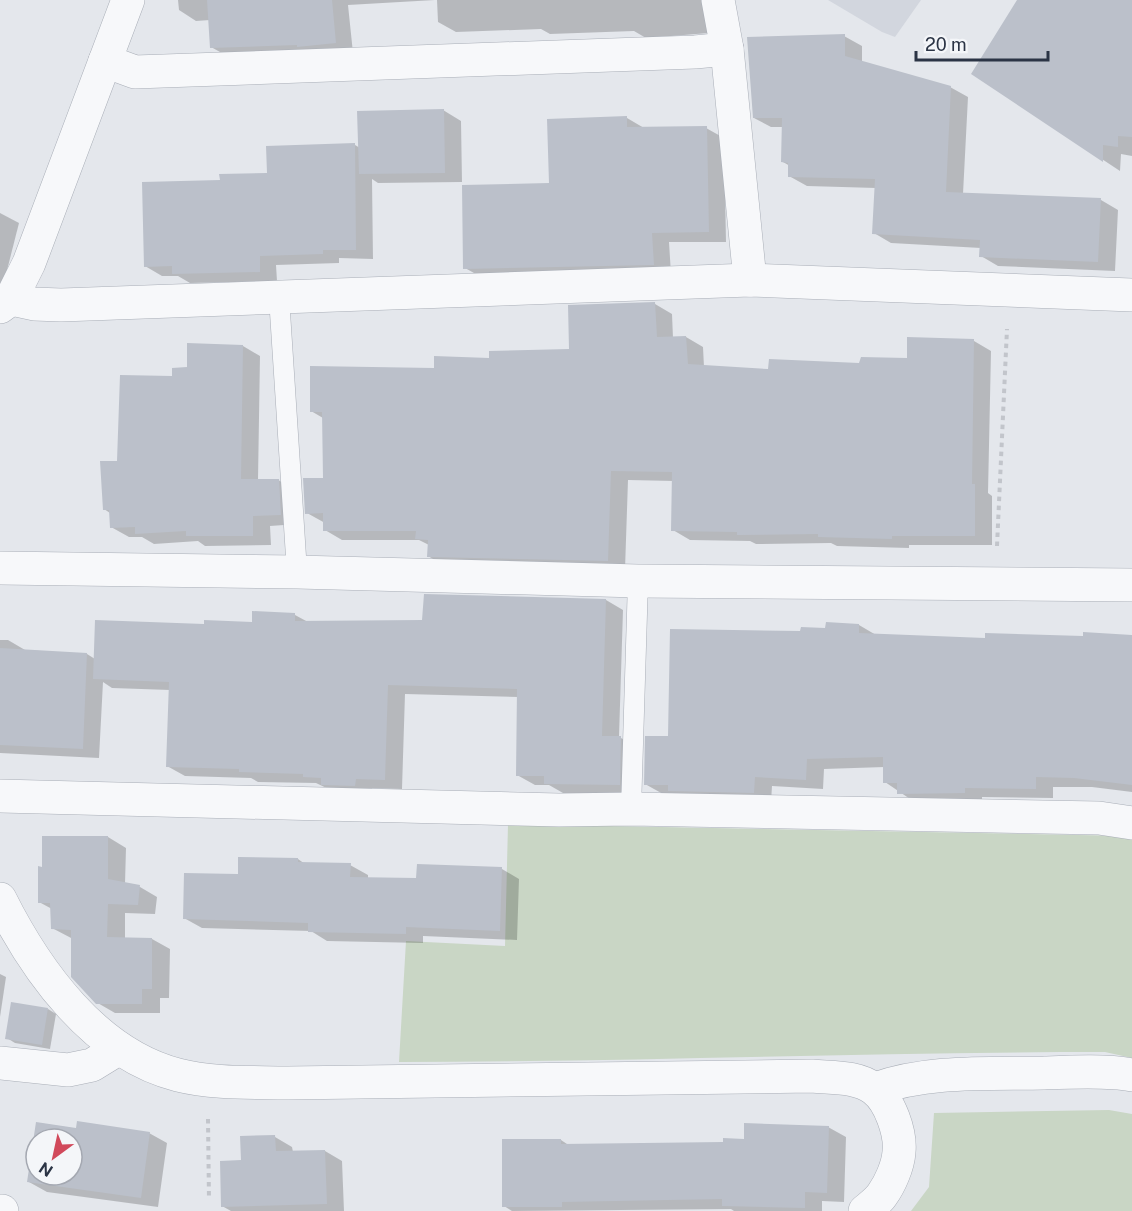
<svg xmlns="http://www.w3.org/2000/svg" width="1132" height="1211" font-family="'Public Sans',sans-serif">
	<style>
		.built { fill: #d2d6de }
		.green { fill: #c9d6c5 }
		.shadow { fill: #0003; fill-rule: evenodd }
		.building { fill: #bbc0ca; fill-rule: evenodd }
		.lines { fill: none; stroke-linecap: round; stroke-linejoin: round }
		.service-casing { stroke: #a9aeb7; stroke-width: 21 }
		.minor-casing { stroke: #a9aeb7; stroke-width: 34 }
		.path { stroke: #c2c5cb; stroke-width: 4; stroke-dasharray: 4.5 4.5; stroke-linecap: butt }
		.service { stroke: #f7f8fa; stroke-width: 20 }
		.minor { stroke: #f7f8fa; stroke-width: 33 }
	</style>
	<rect width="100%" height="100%" fill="#e4e7ec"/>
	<path class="built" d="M 828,0 L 921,0 L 895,37 L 882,32 Z"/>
	<g class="green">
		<path d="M 508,824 L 1128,836 L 1132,839 L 1132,1058 L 1105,1052 C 870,1052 635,1062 399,1062 L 406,941 L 505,946 Z"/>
		<path d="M 1109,1110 L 1132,1114 L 1132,1211 L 911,1211 L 929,1187 L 934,1113 Z"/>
	</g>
	<g class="shadow">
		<path d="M 178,0 L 435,0 L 348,5 L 353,53 L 229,57 L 211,47 L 210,20 L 196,21 L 179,10 Z"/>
		<path d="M 437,0 L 706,0 L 709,33 L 646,38 L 634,31 L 550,34 L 541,29 L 456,32 L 438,22 Z"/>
		<path d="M 1019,0 L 1132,0 L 1132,156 L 1121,154 L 1120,171 L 973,74 Z"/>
		<path d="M 844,36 L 862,46 L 862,62 L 950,87 L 968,97 L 963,194 L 1101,200 L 1118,210 L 1115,271 L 998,266 L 981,256 L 981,248 L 891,243 L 874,233 L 876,188 L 807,186 L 789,176 L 790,166 L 783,162 L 783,127 L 771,127 L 754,118 Z"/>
		<path d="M 443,110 L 461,121 L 462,182 L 378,183 L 372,179 L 373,259 L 339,258 L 339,263 L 276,265 L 277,281 L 190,283 L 178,276 L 162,276 L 145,266 L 221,182 L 268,174 L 355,145 L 360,148 Z"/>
		<path d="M 627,118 L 644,128 L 706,128 L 724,138 L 726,242 L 669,242 L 671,274 L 483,278 L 465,268 L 551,184 Z"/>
		<path d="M 0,213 L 19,223 L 2,290 L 0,290 Z"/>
		<path d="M 655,304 L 672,314 L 673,338 L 686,337 L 703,347 L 704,367 L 770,370 L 860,365 L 908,360 L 974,341 L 991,351 L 988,493 L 992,496 L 992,545 L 909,545 L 909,548 L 837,546 L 831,543 L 756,544 L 750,541 L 690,540 L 673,530 L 674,481 L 628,480 L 625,570 L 445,566 L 428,556 L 429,545 L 419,540 L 342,540 L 325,530 L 325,523 L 307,513 L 324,480 L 323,418 L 311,411 L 435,370 L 490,359 L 571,350 Z"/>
		<path d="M 243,346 L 260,356 L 258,480 L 278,480 L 296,490 L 298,524 L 270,526 L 271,545 L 205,546 L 198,541 L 154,544 L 142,537 L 129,537 L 111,527 L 110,513 L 104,509 L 118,462 L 174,378 L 188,369 Z"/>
		<path d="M 425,596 L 606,600 L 623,610 L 619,737 L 638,747 L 637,794 L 563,793 L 549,785 L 535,785 L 517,775 L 518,697 L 405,694 L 402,789 L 372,788 L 372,795 L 339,794 L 316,783 L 258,782 L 251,778 L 185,776 L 167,766 L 170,690 L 112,688 L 103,682 L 99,758 L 0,753 L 0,640 L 8,640 L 25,650 L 87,654 L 95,659 L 206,626 L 253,623 L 295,615 L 308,622 L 424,622 Z"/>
		<path d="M 859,625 L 876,635 L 986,640 L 1132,636 L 1132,792 L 1092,787 L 1053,787 L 1053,798 L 982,797 L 982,803 L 916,803 L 885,782 L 885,767 L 824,769 L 823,789 L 772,786 L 771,802 L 663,794 L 645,784 L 670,738 L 802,633 Z"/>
		<path d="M 108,837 L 126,848 L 125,884 L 140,887 L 157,897 L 155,914 L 125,913 L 125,939 L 152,939 L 170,949 L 169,998 L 160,998 L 160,1013 L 115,1013 L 96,1002 L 73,939 L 52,928 L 52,909 L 39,902 L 43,869 Z"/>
		<path d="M 298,859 L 305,864 L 350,865 L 368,875 L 368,879 L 418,879 L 502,869 L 519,879 L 517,940 L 423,936 L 423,943 L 327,941 L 311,931 L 202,928 L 184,918 L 240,875 Z"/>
		<path d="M 0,974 L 6,977 L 0,1017 Z"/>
		<path d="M 48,1009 L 56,1014 L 50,1049 L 15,1043 L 7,1038 Z"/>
		<path d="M 38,1123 L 78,1129 L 149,1133 L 167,1143 L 158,1207 L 47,1192 L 29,1182 ZM 36,1139 L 72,1139 L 72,1175 L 36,1175 Z"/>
		<path d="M 828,1127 L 846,1137 L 844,1202 L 822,1201 L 822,1211 L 734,1211 L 731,1209 L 512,1211 L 504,1206 L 561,1140 L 570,1146 L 725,1144 Z"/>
		<path d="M 275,1137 L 292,1147 L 293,1152 L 325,1151 L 342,1161 L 344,1211 L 231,1211 L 222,1206 L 242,1162 Z"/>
	</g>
	<g class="building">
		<path d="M 207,0 L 332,0 L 336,43 L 297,47 L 297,45 L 210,48 Z"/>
		<path d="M 1017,0 L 1132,0 L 1132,137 L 1118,136 L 1118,147 L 1103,145 L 1103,162 L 971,74 Z"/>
		<path d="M 845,34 L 845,56 L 951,86 L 946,192 L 1101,198 L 1098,262 L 979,257 L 980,240 L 872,234 L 875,179 L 788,177 L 788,163 L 781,162 L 782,118 L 753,118 L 747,37 Z"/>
		<path d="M 444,109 L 445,173 L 359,174 L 357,111 Z"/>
		<path d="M 627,116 L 627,127 L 707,126 L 709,232 L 652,233 L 654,265 L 463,269 L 462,185 L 549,183 L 547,119 Z"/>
		<path d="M 355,143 L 356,250 L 323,250 L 323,254 L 260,256 L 260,272 L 172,274 L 172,266 L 144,267 L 142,182 L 220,180 L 219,174 L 267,173 L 266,146 Z"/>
		<path d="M 655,302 L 657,337 L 686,336 L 688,364 L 768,369 L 769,359 L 859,363 L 861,357 L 907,358 L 907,337 L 974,339 L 972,484 L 975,484 L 975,536 L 892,536 L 892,539 L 818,537 L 818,534 L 737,535 L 737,532 L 671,531 L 672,472 L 611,471 L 608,561 L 427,557 L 428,540 L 415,539 L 416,531 L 323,531 L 323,513 L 305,514 L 303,478 L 323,478 L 322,412 L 310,412 L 310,366 L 434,368 L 434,356 L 489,358 L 489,351 L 569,349 L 568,305 Z"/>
		<path d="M 187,343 L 243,345 L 241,479 L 279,479 L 281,515 L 253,516 L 253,536 L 186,536 L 186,531 L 135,534 L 135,527 L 110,528 L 109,510 L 103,510 L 100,461 L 117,461 L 120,375 L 172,376 L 172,368 L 187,367 Z"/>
		<path d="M 424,594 L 606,599 L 602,736 L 621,736 L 620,785 L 544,784 L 544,776 L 516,776 L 517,689 L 388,685 L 385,780 L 356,779 L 355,786 L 321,785 L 321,778 L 303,777 L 303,774 L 239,772 L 239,769 L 166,767 L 169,682 L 93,679 L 95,620 L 204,624 L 204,620 L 252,622 L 252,611 L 295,613 L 295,621 L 422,620 Z"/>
		<path d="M 826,622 L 859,624 L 859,633 L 985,638 L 985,633 L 1083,636 L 1083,632 L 1132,635 L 1132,785 L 1074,778 L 1036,777 L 1036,789 L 965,788 L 965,793 L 897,794 L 897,783 L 883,783 L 883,757 L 807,759 L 806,780 L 755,777 L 754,793 L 668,791 L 668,785 L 644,785 L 645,736 L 668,736 L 670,629 L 800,631 L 801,627 L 825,628 Z"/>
		<path d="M 0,648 L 87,653 L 83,749 L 0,745 Z"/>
		<path d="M 42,836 L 108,836 L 108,879 L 140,885 L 138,905 L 108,904 L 107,937 L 152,938 L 152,989 L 142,989 L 142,1004 L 96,1004 L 71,977 L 71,930 L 51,929 L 50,903 L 38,903 L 38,866 L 42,867 Z"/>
		<path d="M 238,857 L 298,858 L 298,862 L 351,863 L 350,877 L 416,878 L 417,864 L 502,867 L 500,931 L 406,927 L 406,934 L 308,932 L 308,923 L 183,919 L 184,873 L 238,874 Z"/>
		<path d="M 11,1002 L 48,1008 L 42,1045 L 5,1039 Z"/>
		<path d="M 77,1121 L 150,1132 L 141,1198 L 27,1182 L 36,1122 L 76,1128 ZM 36,1139 L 72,1139 L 72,1175 L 36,1175 Z"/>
		<path d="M 744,1123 L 829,1126 L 827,1193 L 805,1192 L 805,1208 L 722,1206 L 722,1199 L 562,1202 L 562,1207 L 502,1207 L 502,1139 L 561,1139 L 561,1144 L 723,1142 L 723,1138 L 744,1139 Z"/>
		<path d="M 275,1135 L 276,1151 L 325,1150 L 327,1204 L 221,1207 L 220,1161 L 241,1160 L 240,1136 Z"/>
	</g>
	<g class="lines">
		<g class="service-casing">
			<g id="service">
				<path d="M 279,297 L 297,572"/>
				<path d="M 631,809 L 638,581"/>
			</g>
		</g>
		<g class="minor-casing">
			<g id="minor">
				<path d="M 718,0 L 727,49 L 750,280"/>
				<path d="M 105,61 L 135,72 L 695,52 L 727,49"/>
				<path d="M 11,299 L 34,304 L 61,305 L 750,280 L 1132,295"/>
				<path d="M 0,307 L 11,299 L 29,263 L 128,0"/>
				<path d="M 0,568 L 297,572 L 638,581 L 1132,585"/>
				<path d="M 0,796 L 559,810 L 631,809 L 1099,818 L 1132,823"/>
				<path d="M 0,899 C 36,971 95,1054 178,1075 C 214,1084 251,1082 288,1083 L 812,1076 C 833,1078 857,1076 874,1089 C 890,1101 901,1133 899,1152 C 898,1166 890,1184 882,1195 C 878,1201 871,1206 865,1211"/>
				<path d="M 0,1063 L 68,1070 L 92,1065 L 118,1049"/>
				<path d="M 875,1089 C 929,1070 987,1074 1044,1073 C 1068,1072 1110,1070 1132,1075"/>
				<path d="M 0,1211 L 2,1211"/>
			</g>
		</g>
		<g class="path">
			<path d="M 997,546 L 1007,329"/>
			<path d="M 208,1119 L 209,1200"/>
		</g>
		<use href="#service" class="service"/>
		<use href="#minor" class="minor"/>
	</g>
	<g transform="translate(54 1157) rotate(213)"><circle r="28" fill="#f4f6f9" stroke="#a4a8b1" stroke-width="1.5"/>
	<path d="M0-4.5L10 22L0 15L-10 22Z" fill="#d1495b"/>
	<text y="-9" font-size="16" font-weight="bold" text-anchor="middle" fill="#2b3445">N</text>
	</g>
	<path d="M916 51v9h132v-9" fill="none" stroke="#2b3445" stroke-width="3"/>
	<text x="925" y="51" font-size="18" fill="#2b3445" stroke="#f4f6f9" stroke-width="4.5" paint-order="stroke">20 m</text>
</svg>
